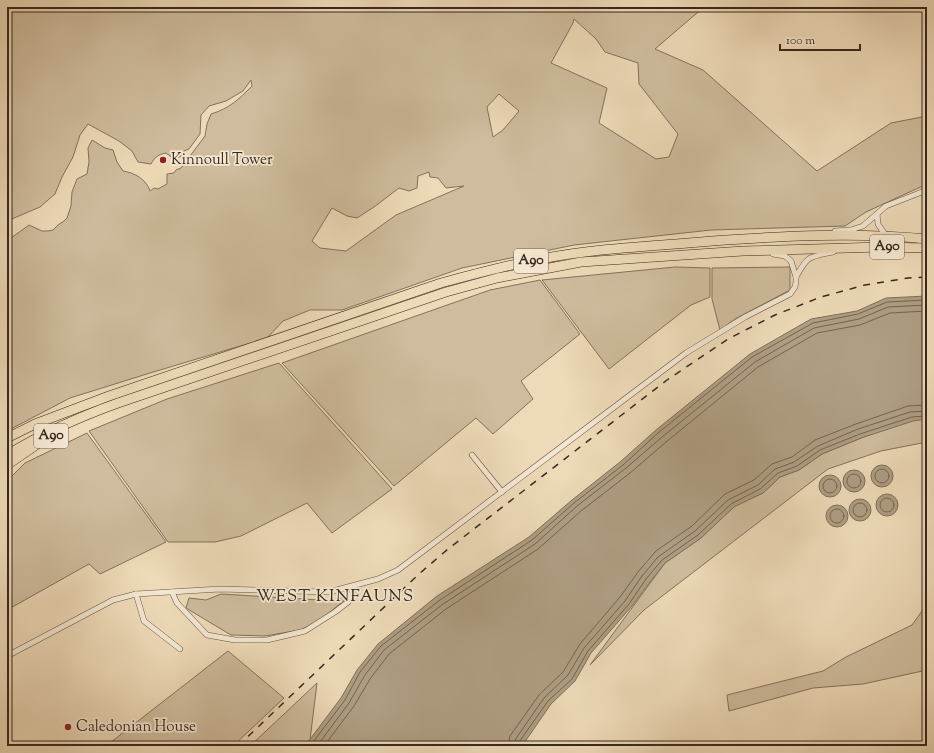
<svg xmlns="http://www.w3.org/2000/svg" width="934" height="753" font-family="'Sorts Mill Goudy',serif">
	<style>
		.green { fill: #cfbc9e; stroke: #82725e; fill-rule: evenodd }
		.water { fill: #af9e83; stroke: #7f6f5a }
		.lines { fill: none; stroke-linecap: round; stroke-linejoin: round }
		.shore { stroke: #726450; stroke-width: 1 }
		.street-casing { stroke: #645544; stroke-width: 6 }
		.highway-casing { stroke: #36291d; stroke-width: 10 }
		.street { stroke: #f4e7d1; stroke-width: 5 }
		.highway { stroke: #eedab8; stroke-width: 9 }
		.rail { stroke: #36291d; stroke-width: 1.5; stroke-dasharray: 7 7; stroke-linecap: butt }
		.poi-dot { fill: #8f2418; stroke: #f4e7d1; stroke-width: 1.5 }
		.labels { text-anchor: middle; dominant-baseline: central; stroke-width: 3.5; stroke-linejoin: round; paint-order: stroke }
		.shield { fill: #f4e7d1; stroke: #6f6253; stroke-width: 1 }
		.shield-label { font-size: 14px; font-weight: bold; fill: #36291d }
		.poi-label { font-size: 15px; fill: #36291d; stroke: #f4e7d1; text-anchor: start }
		.quarter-label { font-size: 17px; letter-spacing: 1px; fill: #36291d; stroke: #f4e7d1 }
	</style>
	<rect width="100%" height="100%" fill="#eedab8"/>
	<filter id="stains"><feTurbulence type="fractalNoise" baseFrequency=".005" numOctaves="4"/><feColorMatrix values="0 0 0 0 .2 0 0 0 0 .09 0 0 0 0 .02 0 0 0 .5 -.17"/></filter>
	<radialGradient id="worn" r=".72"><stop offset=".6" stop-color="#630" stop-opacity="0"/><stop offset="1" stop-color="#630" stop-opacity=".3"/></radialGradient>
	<g class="green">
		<path d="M 7,7 L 704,7 L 655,49 L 703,70 L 817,171 L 891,123 L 927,116 L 927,184 L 866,212 L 845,226 L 711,230 L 574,245 L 462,268 L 342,310 L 310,310 L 283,321 L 267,338 L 150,373 L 70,398 L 7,431 L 7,241 L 29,225 L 42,231 L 48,231 L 53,230 L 58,225 L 64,221 L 67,218 L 71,206 L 72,192 L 77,179 L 87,174 L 89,162 L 88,148 L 92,140 L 105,148 L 113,150 L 117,162 L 123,171 C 135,173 146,179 150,191 L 154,188 L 158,189 L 167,184 L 167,174 L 174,173 L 176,170 L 181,168 L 205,136 L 207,124 L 211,114 C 230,108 238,100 252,86 L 251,80 L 243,91 L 226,101 L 209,106 L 201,115 L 200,134 L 189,149 L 184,151 L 184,155 L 174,159 L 166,153 C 157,155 155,157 151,164 L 138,162 L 132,151 L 119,141 L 88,124 L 80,135 L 73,157 L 62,177 L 55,194 L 40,207 L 7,221 ZM 574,19 L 596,39 L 605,52 L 638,63 L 639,84 L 678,134 L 669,157 L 656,159 L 599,123 L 607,88 L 551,63 L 573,23 ZM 499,94 L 519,111 L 503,130 L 493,137 L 487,107 ZM 429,172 L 430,177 L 438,178 L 446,188 L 464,186 L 396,215 L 346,251 L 320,248 L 312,241 L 332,208 L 347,216 L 357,218 L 374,207 L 399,188 L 409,191 L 417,188 L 418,176 Z"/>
		<path d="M 675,267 L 710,268 L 710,297 L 691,305 L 609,369 L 542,280 Z"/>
		<path d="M 790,267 L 790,290 L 735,319 L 720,330 L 712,299 L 712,268 Z"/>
		<path d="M 540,280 L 580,334 L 521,381 L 533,399 L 493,434 L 476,418 L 394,486 L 282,363 L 490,290 Z"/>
		<path d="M 279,363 L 392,489 L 332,533 L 307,503 L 241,536 L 215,542 L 168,542 L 89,431 L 167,399 Z"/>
		<path d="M 927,411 L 927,442 L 881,451 L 828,469 L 644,610 L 590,665 L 665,563 L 701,538 L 731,507 L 763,493 L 780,477 L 799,470 L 822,454 Z"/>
		<path d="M 87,433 L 166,542 L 100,574 L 89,564 L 7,610 L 7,481 L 25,463 Z"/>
		<path d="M 221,594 L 335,601 L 345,596 L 346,599 L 319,621 L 300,630 L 265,636 L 231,635 L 186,608 L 189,598 L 206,600 Z"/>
		<path d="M 927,604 L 927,670 L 863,684 L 813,688 L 729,711 L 727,695 L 823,671 L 846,657 L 912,625 Z"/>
		<path d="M 228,651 L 284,698 L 233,746 L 106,746 Z"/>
		<path d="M 317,683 L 310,740 L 305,746 L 250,746 Z"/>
	</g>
	<g class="water">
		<path d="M 927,296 L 927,419 L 913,421 L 861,438 L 822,454 L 799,470 L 780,477 L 763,493 L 734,507 L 701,538 L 665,563 L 650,582 L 632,606 L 591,653 L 575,681 L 551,704 L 522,746 L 305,746 L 341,698 L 357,670 L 378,644 L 437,596 L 529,537 L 572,500 L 620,462 L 656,430 L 750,354 L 811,319 L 857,311 L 886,298 Z"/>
		<circle cx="882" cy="476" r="11"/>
		<circle cx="854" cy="481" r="11"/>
		<circle cx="830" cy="486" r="11"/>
		<circle cx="887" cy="505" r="11"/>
		<circle cx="860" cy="510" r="11"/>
		<circle cx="837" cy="516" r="11"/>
	</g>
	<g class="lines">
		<g class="shore">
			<circle cx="882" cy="476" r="7"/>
			<circle cx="854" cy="481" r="7"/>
			<circle cx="830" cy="486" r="7"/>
			<circle cx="887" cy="505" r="7"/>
			<circle cx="860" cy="510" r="7"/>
			<circle cx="837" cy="516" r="7"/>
			<path d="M 310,746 L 345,700 L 360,672 L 381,646 L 440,600 L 532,540 L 574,503 L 623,465 L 658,433 L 752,357 L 813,323 L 858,314 L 887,302 L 927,300"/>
			<path d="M 317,746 L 349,703 L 365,675 L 384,650 L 443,604 L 535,544 L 577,506 L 626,468 L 662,437 L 755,362 L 814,328 L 859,319 L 888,307 L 927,305"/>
			<path d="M 324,746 L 354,706 L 370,679 L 389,654 L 446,609 L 538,549 L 581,511 L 630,473 L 666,442 L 758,367 L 817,333 L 860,325 L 890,313 L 927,311"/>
			<path d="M 508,746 L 510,736 L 539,695 L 563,672 L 580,644 L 620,597 L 638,572 L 656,551 L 692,526 L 725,494 L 754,480 L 772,464 L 792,457 L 815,440 L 856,424 L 908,406 L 927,405"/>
			<path d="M 514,746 L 515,740 L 544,698 L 568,675 L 584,648 L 625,601 L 642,576 L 658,557 L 695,531 L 728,500 L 758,485 L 775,469 L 794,462 L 818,446 L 858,429 L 910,412 L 927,411"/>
			<path d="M 519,746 L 519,742 L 548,701 L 572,679 L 588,651 L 629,604 L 646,579 L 662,560 L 698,535 L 731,504 L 760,489 L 778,473 L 797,466 L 820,450 L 860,434 L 912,417 L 927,416"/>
		</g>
		<g class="street-casing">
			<g id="street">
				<path d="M 877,214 L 878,224 L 886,236"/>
				<path d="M 835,231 L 851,230 L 863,226 L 886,206 L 927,190"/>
				<path d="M 796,277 C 808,255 809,257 833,252"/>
				<path d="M 472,455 L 502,492"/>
				<path d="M 172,592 L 177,603 L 207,635 L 235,640 L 267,640 L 305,631 L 335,612 L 348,602 L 355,586"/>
				<path d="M 136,594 L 144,621 L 180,649"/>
				<path d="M 7,656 L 113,600 L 136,594 L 220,589 L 329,592 L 378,579 L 398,570 L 686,353 L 745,317 L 790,294 L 795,287 L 796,282 L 796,277 L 791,261 L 785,256 L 773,254"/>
			</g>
		</g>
		<g class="highway-casing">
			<g id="highway">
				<path d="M 7,438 L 35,424 L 109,396 L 441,283 C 474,274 507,265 541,259 C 597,248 655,246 712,241 C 783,236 856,232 927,239"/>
				<path d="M 7,455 C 43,433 79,417 118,403 L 446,292 L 497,278 L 581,262 L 743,251 L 881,247 L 927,248"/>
				<path d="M 7,465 L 42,441"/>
			</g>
		</g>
		<use href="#street" class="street"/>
		<use href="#highway" class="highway"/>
		<path class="rail" d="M 238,746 L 419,574 L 448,549 L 667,380 L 728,339 L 775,315 L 821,297 L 865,285 L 908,278 L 927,277"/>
	</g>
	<g class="poi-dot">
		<circle cx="163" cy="160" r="4"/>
		<circle cx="68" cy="727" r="4"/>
	</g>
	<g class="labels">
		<g class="shield">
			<rect x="870" y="235" width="34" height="24" rx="3"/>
			<rect x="514" y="249" width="34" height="24" rx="3"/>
			<rect x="34" y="424" width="34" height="24" rx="3"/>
		</g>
		<g class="shield-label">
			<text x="887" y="247">A90</text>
			<text x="531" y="261">A90</text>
			<text x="51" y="436">A90</text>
		</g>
		<g class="poi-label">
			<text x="171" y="160">Kinnoull Tower</text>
			<text x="76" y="727">Caledonian House</text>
		</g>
		<g class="quarter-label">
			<text x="335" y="597">WEST KINFAUNS</text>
		</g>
	</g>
	<rect width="934" height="753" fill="none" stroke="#eedab8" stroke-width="24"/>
	<rect x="8" y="8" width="918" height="737" fill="none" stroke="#36291d" stroke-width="2"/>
	<rect x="12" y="12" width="910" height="729" fill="none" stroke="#36291d"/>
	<path d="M780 44v6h80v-6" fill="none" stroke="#36291d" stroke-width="2"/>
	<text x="786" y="44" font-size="12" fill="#36291d" stroke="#f4e7d1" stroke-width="3" paint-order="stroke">100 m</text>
	<rect width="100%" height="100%" filter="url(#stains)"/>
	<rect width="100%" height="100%" fill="url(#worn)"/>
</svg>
